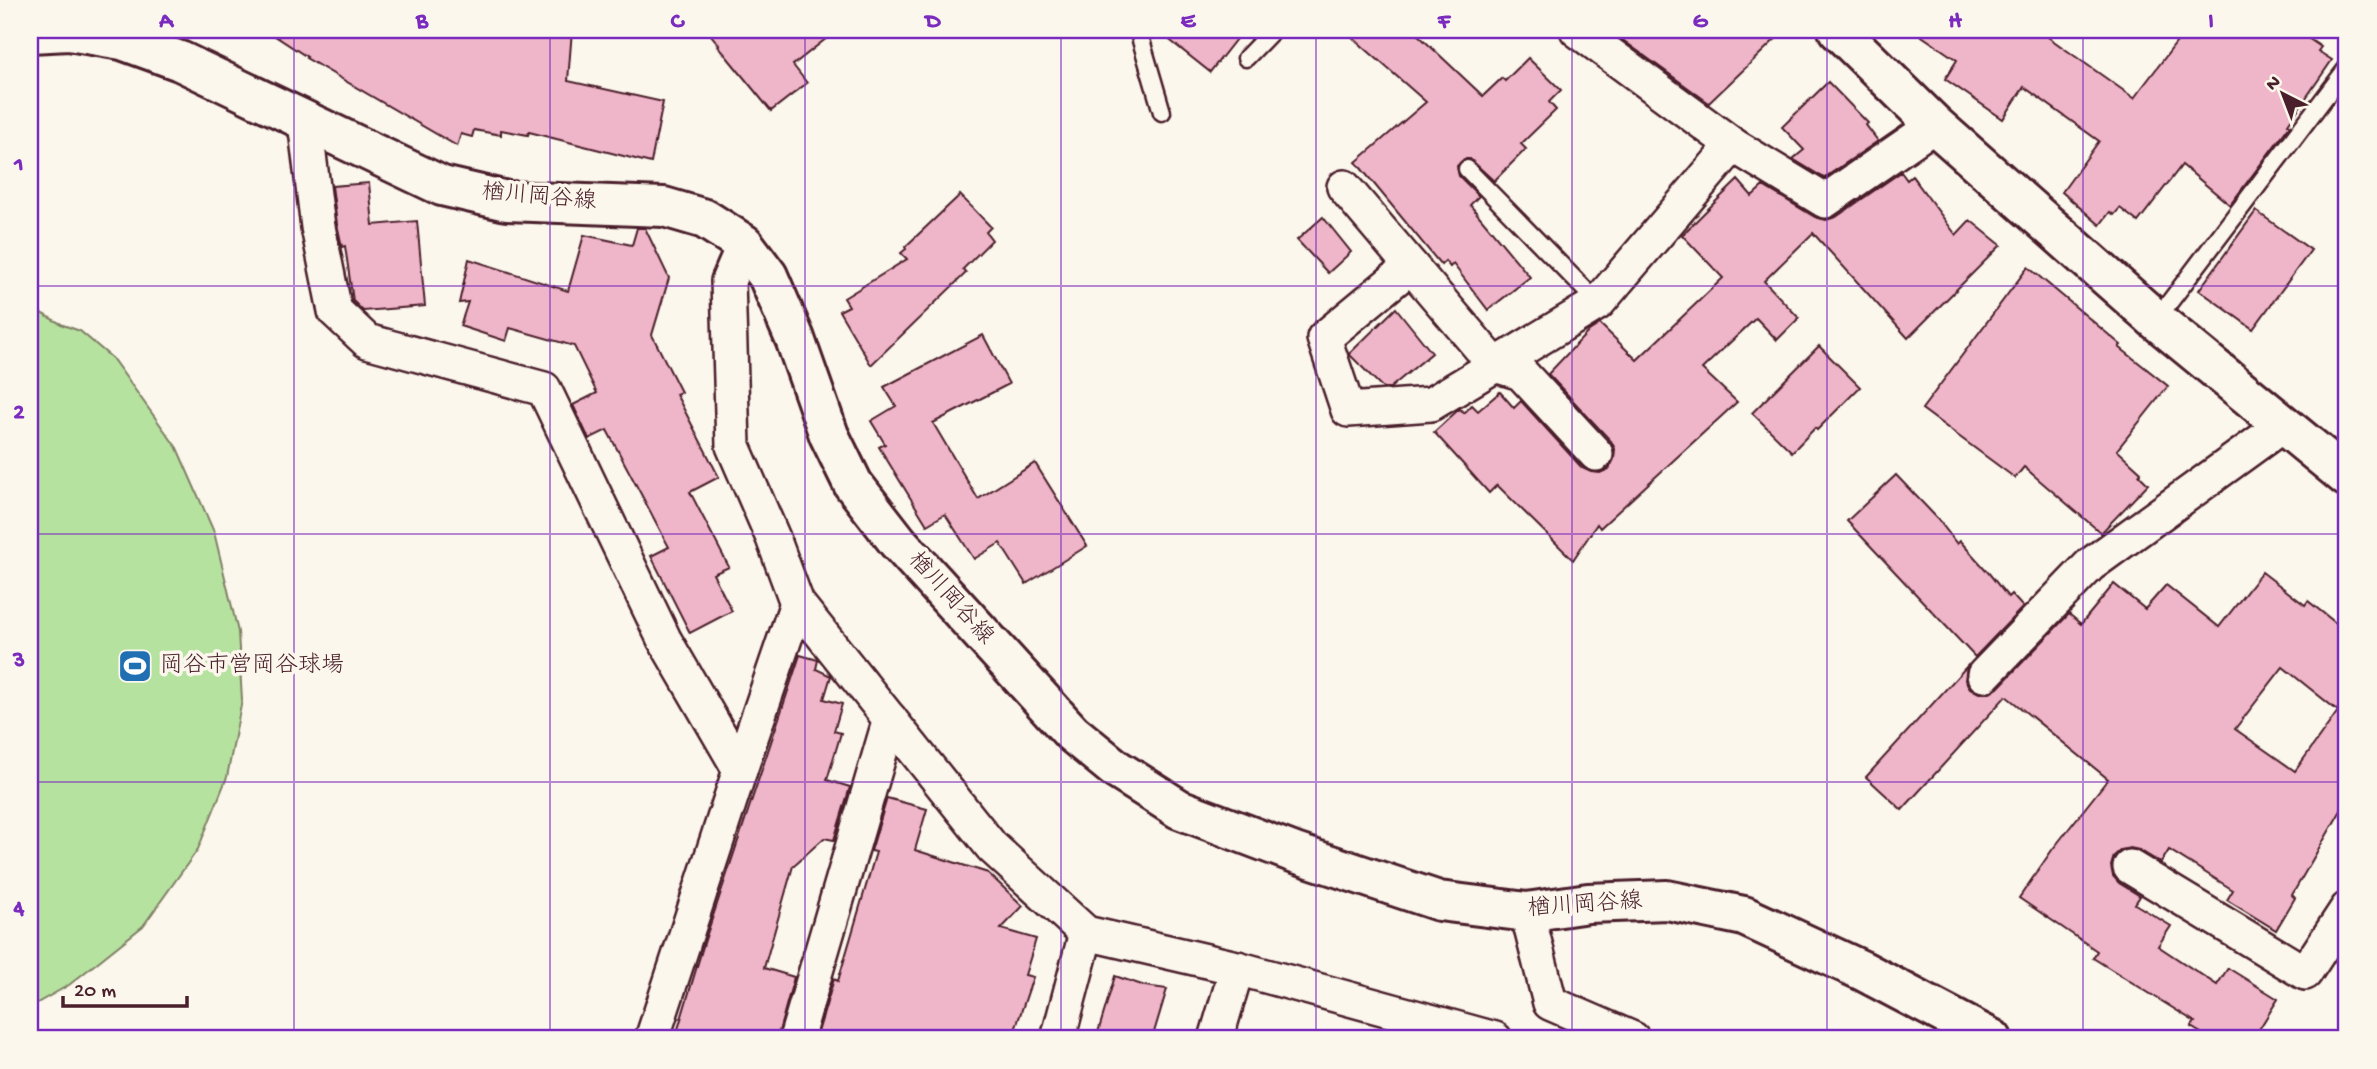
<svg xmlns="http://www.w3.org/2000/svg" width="2377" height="1069" font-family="'Gochi Hand','Klee One',sans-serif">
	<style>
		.garden { fill: #b6e2a0; stroke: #808066; stroke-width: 2 }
		.building { fill: #efb5c8; stroke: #4a1f2b; stroke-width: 2; fill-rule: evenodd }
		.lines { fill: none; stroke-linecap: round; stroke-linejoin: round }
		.service-casing { stroke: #4a1f2b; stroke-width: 21 }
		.minor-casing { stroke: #4a1f2b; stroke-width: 38 }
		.tertiary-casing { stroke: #4a1f2b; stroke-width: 44 }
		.secondary-casing { stroke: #4a1f2b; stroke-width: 44 }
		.service { stroke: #fbf7ec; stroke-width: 16 }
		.minor { stroke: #fbf7ec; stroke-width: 33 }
		.tertiary { stroke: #fbf7ec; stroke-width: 38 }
		.secondary { stroke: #fbf7ec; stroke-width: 38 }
		.grid { fill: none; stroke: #7b2cbf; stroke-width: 2; stroke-opacity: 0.55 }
		.labels { text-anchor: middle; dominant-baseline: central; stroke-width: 7; stroke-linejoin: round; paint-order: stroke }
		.street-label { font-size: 23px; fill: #4a1f2b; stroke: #fbf7ec }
		.poi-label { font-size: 23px; fill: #4a1f2b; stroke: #fbf7ec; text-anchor: start }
		.neatline { fill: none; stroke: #7b2cbf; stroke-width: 2.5 }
		.grid-label { font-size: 23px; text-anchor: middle; font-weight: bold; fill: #7b2cbf }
	</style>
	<rect width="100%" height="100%" fill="#fbf7ec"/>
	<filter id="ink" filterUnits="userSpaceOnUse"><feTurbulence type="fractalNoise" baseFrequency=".0143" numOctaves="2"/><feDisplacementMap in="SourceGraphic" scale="14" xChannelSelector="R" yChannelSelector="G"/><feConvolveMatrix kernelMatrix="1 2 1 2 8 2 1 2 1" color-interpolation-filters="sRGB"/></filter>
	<g filter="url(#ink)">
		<path class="garden" d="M 30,307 L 63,325 L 80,331 L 112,358 L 177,448 L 214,532 L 238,632 L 242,700 L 227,777 L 198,849 L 143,926 L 69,985 L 30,1007 Z"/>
		<g class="building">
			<path d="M 266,30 L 572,30 L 568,81 L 663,102 L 651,163 L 529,132 L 528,135 L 501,130 L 501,135 L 474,130 L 472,137 L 461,134 L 457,146 L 306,58 L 307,57 Z"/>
			<path d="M 707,30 L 837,30 L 793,65 L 807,83 L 771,111 L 718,46 L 719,45 Z"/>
			<path d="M 1157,30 L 1243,30 L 1210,72 Z"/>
			<path d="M 1344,30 L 1413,30 L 1483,96 L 1502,78 L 1505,81 L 1528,58 L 1561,90 L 1549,102 L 1556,110 L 1521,144 L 1526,149 L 1494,181 L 1470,159 L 1464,159 L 1457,166 L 1459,176 L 1479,196 L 1470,205 L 1530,277 L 1488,310 L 1453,264 L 1450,267 L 1445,261 L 1441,265 L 1356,162 L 1426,102 Z"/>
			<path d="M 1609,30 L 1785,30 L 1709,103 Z"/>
			<path d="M 1913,30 L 2038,30 L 2134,98 L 2186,30 L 2296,30 L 2321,47 L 2318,51 L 2332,60 L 2288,124 L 2290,125 L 2230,205 L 2182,165 L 2138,222 L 2120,208 L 2114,215 L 2110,212 L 2100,225 L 2062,192 L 2099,141 L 2024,87 L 2003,119 L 1945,79 L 1957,60 Z"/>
			<path d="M 1828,82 L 1868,123 L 1866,125 L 1878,141 L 1824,178 L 1793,159 L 1804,150 L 1782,127 Z"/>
			<path d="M 1901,172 L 1907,180 L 1912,176 L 1956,235 L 1970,220 L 2001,245 L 1908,338 L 1813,233 L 1764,281 L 1799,318 L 1777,340 L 1756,318 L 1702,369 L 1737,402 L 1600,528 L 1597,524 L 1573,560 L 1497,485 L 1489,493 L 1434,432 L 1458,410 L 1460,409 L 1464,413 L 1472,405 L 1478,411 L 1500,392 L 1514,408 L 1521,401 L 1582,468 L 1591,472 L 1600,473 L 1609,469 L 1614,459 L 1615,449 L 1611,441 L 1548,374 L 1589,331 L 1600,324 L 1637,360 L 1723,278 L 1682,235 L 1708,209 L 1738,180 L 1752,196 L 1763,186 L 1815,217 L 1826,220 L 1836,217 Z"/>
			<path d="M 369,183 L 373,225 L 417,221 L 425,306 L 363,311 L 353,301 L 345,246 L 342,247 L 337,224 L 332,186 Z"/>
			<path d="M 960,195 L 991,227 L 986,232 L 992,240 L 963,269 L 966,273 L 871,365 L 839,311 L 849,306 L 844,298 L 907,259 L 901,253 L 906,249 L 905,247 Z"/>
			<path d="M 2256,211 L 2311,250 L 2253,329 L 2199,290 Z"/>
			<path d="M 1323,217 L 1351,252 L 1328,273 L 1297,240 Z"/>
			<path d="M 637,228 L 645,228 L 669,278 L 652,335 L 681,392 L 676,394 L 719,477 L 690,492 L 729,567 L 713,574 L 732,611 L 690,633 L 651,556 L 669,547 L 607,430 L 589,439 L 573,405 L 597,393 L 574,346 L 510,328 L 506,341 L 460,326 L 468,302 L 459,303 L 469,259 L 568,291 L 584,235 L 632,245 Z"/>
			<path d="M 2028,267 L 2121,345 L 2119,347 L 2168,386 L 2117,450 L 2141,472 L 2139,475 L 2148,484 L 2101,533 L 2024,467 L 2015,478 L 1922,409 Z"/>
			<path d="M 1396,308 L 1432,353 L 1390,388 L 1383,388 L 1349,354 Z"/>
			<path d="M 983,335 L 1009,384 L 933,423 L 978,499 L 1035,463 L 1087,546 L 1026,584 L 1000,543 L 974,559 L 945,514 L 927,525 L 879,447 L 885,444 L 871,421 L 896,406 L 884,387 Z"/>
			<path d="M 1819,346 L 1860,387 L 1817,430 L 1815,428 L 1792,452 L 1752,413 Z"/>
			<path d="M 1896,475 L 1937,518 L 1957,544 L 1960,541 L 1987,571 L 2008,597 L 2011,594 L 2023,607 L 1975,657 L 1847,521 Z"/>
			<path d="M 2262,572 L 2305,605 L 2308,601 L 2347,632 L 2347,800 L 2292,895 L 2295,898 L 2276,930 L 2227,900 L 2233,890 L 2169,850 L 2161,863 L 2139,850 L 2130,848 L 2121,850 L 2114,856 L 2111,866 L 2113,876 L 2119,883 L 2140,896 L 2135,904 L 2171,926 L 2158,946 L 2217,985 L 2228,968 L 2278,999 L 2253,1039 L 2211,1039 L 2191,1027 L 2195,1022 L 2093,958 L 2097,951 L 2019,898 L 2052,850 L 2108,779 L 2006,696 L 1902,810 L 1866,777 L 1967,666 L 1965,680 L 1970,688 L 1979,693 L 1990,693 L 1998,688 L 2069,614 L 2081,624 L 2114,584 L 2145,609 L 2166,585 L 2219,627 ZM 2283,667 L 2338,711 L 2295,771 L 2235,729 Z"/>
			<path d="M 800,655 L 818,660 L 816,669 L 831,676 L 824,699 L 842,704 L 834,731 L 841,733 L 827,780 L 850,787 L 834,840 L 824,838 L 793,866 L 764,968 L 794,977 L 777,1039 L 675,1039 L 704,943 Z"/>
			<path d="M 887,798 L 927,809 L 915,850 L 988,873 L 1023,906 L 1001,929 L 1036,939 L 1025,975 L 1033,977 L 1012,1039 L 816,1039 L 834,979 L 838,981 L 876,852 L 871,851 Z"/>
			<path d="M 1115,976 L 1145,986 L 1167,989 L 1152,1039 L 1096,1039 Z"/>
		</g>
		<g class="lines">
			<g class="service-casing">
				<g id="service">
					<path d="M 1138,30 L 1162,112"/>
					<path d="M 1246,58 L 1273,30"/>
					<path d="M 1467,169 L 1598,303"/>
					<path d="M 2156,320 L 2347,68"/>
				</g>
			</g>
			<g class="minor-casing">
				<g id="minor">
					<path d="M 1577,30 L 1733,145 L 1825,201 L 1935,125"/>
					<path d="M 305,122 L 318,227 L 335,311 L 367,341 L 544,389 L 664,639 L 740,770"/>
					<path d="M 1344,187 L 1411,266"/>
					<path d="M 744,244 L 728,281 L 733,446 L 773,538 L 797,603 L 992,847 L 1086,933 L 1237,968 L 1216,1039"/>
					<path d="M 1596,454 L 1521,373 L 1495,365 L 1411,266 L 1324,338 L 1348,410 L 1431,404 L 1598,303 L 1733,145"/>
					<path d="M 1984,675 L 2090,565 L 2283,425"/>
					<path d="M 2130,867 L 2305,973 L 2347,909"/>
					<path d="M 1527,912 L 1550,1003 L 1633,1039"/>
					<path d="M 1237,968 L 1495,1039"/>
					<path d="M 652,1039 L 740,770 L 797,603"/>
					<path d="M 796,1039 L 890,719"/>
					<path d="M 1058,1039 L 1086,933"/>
				</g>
			</g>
			<g class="tertiary-casing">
				<path id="tertiary" d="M 1838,30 L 1935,125 L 2156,320 L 2347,477"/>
			</g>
			<g class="secondary-casing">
				<path id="secondary" d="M 30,33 L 69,31 L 122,40 L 180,61 L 442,186 L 507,201 L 664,207 L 705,219 L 744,244 L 768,276 L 795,339 L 829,435 L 853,484 L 898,542 L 1072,733 L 1116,769 L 1179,809 L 1295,853 L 1439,901 L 1527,912 L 1588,903 L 1667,900 L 1744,916 L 1863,971 L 1992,1039"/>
			</g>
			<use href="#service" class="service"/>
			<use href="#minor" class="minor"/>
			<use href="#tertiary" class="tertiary"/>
			<use href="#secondary" class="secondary"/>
		</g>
	</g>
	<path class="grid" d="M 294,30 L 294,1039M 550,30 L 550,1039M 805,30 L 805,1039M 1061,30 L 1061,1039M 1316,30 L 1316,1039M 1572,30 L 1572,1039M 1827,30 L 1827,1039M 2083,30 L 2083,1039M 30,286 L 2347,286M 30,534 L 2347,534M 30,782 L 2347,782"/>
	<defs>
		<g id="stadium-square" transform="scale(1.75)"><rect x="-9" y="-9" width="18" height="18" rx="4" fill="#1f6fb2" stroke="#fbf7ec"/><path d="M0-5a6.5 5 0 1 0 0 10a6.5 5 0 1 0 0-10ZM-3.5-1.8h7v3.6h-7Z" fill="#fff"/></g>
	</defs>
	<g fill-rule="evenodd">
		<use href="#stadium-square" x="135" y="666"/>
	</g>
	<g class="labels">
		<g class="street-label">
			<text transform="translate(539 198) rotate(5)">楢川岡谷線</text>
			<text transform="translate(950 599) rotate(48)">楢川岡谷線</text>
			<text transform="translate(1585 906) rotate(-4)">楢川岡谷線</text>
		</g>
		<g class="poi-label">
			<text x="160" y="666">岡谷市営岡谷球場</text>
		</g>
	</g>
	<rect width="2377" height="1069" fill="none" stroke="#fbf7ec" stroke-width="77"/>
	<g transform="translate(2283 94) rotate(318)" stroke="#fbf7ec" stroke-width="5" paint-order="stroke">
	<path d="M0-5L12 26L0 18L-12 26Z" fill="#4a1f2b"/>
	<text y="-10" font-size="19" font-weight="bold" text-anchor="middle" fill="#4a1f2b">N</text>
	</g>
	<path d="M63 996v10h124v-10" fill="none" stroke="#4a1f2b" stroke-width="3.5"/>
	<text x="74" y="996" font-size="21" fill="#4a1f2b" stroke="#fbf7ec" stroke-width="5" paint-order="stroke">20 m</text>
	<rect x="38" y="38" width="2300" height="992" class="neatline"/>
	<g class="grid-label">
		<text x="166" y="27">A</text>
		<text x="422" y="27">B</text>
		<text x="677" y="27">C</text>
		<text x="933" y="27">D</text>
		<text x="1188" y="27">E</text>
		<text x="1444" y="27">F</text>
		<text x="1700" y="27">G</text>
		<text x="1955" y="27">H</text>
		<text x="2211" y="27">I</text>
		<text x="19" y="170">1</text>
		<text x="19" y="418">2</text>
		<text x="19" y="666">3</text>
		<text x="19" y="914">4</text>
	</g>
</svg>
